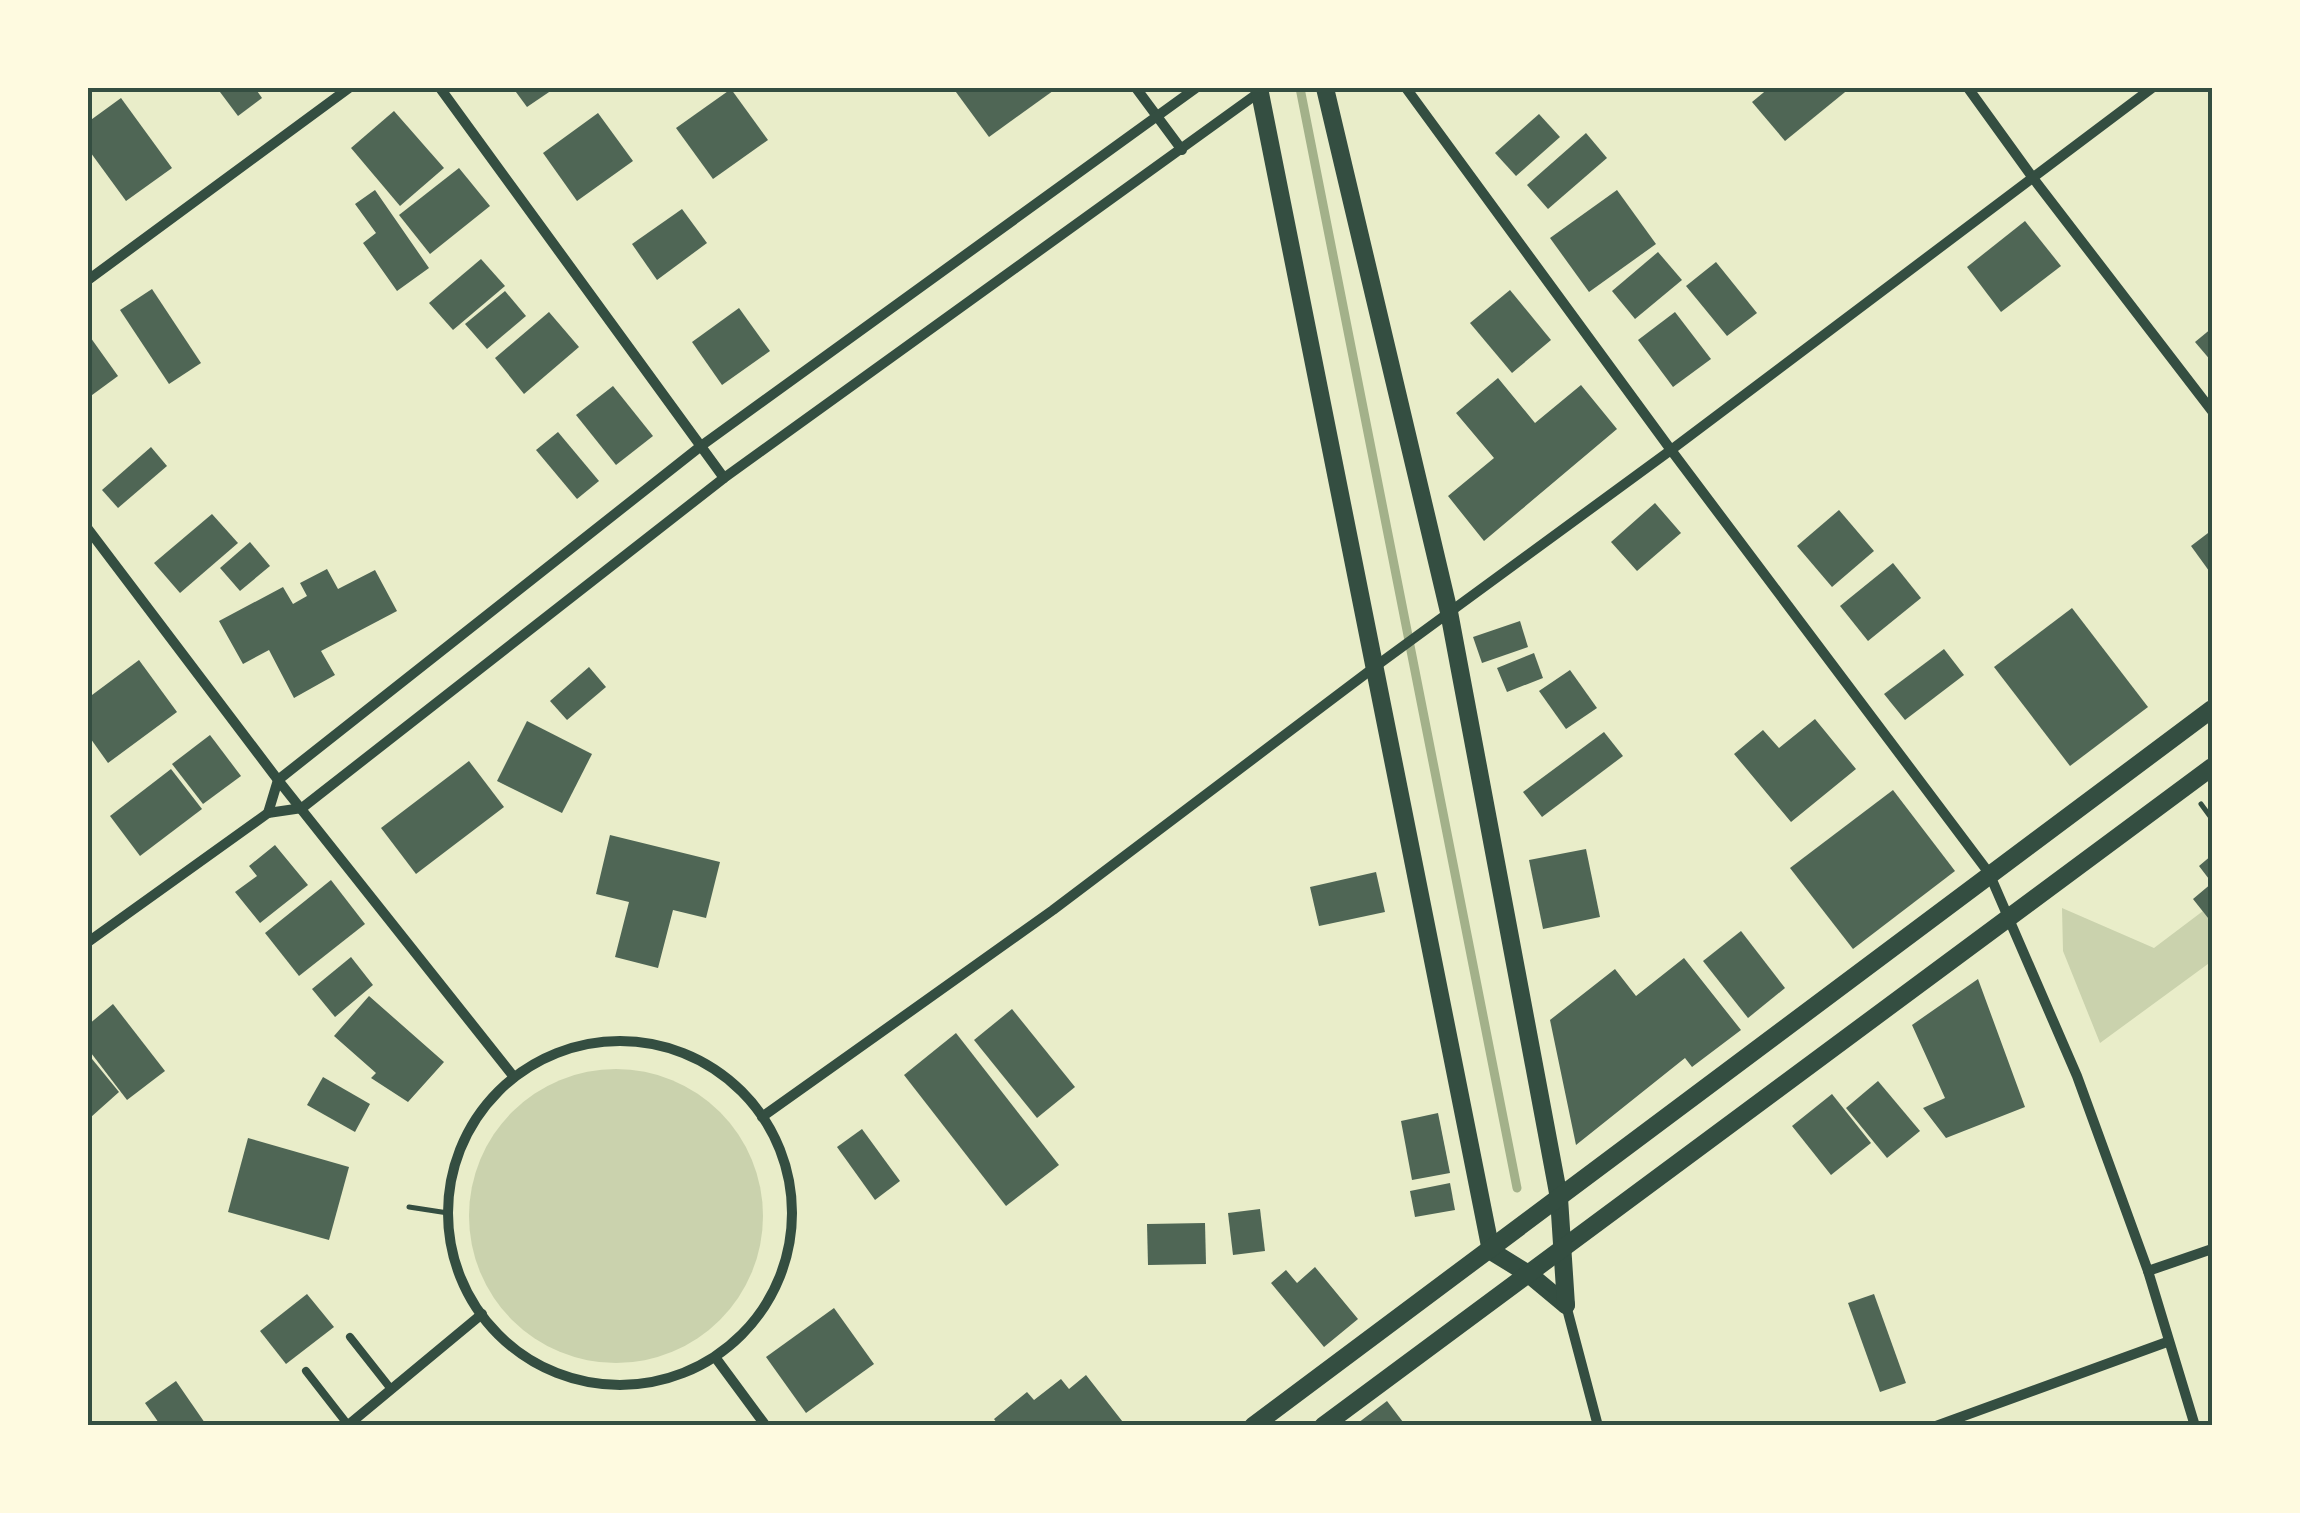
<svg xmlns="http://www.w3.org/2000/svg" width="2300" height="1513" font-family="'Playfair Display',serif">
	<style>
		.green { fill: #cad2ad }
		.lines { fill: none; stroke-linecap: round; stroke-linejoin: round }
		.stream { stroke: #a3b18a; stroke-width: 9 }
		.building { fill: #4f6655 }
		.path { stroke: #344e41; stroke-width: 5 }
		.service { stroke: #344e41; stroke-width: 8 }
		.minor { stroke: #344e41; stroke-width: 10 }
		.tertiary { stroke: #344e41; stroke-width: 18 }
		.neatline { fill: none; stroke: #344e41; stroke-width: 4 }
	</style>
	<rect width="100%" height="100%" fill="#e9edc9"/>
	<g class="green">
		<path d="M 2062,908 L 2154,948 L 2203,911 L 2212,923 L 2212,961 L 2100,1043 L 2063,951 Z"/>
		<circle cx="616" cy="1216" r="147"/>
	</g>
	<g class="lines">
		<path class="stream" d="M 1300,88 L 1517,1188"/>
	</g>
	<g class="building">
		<path d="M 217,88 L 255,88 L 262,98 L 238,116 Z"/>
		<path d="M 513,88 L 555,88 L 527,107 Z"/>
		<path d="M 953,88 L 1057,88 L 989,137 Z"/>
		<path d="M 1769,88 L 1850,88 L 1785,141 L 1752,102 Z"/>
		<path d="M 731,89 L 768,140 L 713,179 L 676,128 Z"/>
		<path d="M 121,98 L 172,168 L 126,201 L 88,149 L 88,122 Z"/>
		<path d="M 394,111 L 444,168 L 400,206 L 351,148 Z"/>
		<path d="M 598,113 L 633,161 L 577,201 L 543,153 Z"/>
		<path d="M 1539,114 L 1560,137 L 1516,176 L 1495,153 Z"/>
		<path d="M 1586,133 L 1607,158 L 1548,209 L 1527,185 Z"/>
		<path d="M 459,168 L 490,206 L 430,254 L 399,215 Z"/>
		<path d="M 375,190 L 429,268 L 397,291 L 363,243 L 376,233 L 355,204 Z"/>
		<path d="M 1617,190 L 1656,244 L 1589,292 L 1550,238 Z"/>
		<path d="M 682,209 L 707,243 L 657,280 L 632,244 Z"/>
		<path d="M 2025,221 L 2061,266 L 2001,312 L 1967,267 Z"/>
		<path d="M 1658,252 L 1682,280 L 1635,319 L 1612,291 Z"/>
		<path d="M 481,259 L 505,286 L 453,330 L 429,303 Z"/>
		<path d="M 1716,262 L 1757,313 L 1727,336 L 1686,286 Z"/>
		<path d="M 152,289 L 201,363 L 169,384 L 120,310 Z"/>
		<path d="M 1510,290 L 1551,340 L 1512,373 L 1470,323 Z"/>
		<path d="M 505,291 L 526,316 L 487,349 L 465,324 Z"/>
		<path d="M 739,308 L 770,351 L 722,385 L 692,342 Z"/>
		<path d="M 549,312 L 579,347 L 524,394 L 495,358 Z"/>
		<path d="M 1675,312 L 1711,359 L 1673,387 L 1638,340 Z"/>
		<path d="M 2212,328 L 2212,362 L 2195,342 Z"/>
		<path d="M 88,334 L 118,376 L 88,398 Z"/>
		<path d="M 1498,378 L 1535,423 L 1581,385 L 1617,429 L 1484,541 L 1448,496 L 1494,458 L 1456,413 Z"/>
		<path d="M 613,386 L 653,436 L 616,465 L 576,415 Z"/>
		<path d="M 558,432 L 599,481 L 577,499 L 536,450 Z"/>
		<path d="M 151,447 L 167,466 L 118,508 L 102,490 Z"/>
		<path d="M 1655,503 L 1681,533 L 1637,571 L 1611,542 Z"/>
		<path d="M 1839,510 L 1874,551 L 1832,587 L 1797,546 Z"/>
		<path d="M 212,514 L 238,543 L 180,593 L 154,563 Z"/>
		<path d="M 2212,530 L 2212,575 L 2191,546 Z"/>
		<path d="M 250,542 L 270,566 L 240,591 L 220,568 Z"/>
		<path d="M 1893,563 L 1921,598 L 1868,641 L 1840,606 Z"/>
		<path d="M 327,569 L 338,589 L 375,570 L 397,611 L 321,651 L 335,675 L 294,698 L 269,650 L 243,664 L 219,621 L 283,587 L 293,604 L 307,596 L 300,583 Z"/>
		<path d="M 2072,608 L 2148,707 L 2070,766 L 1994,667 Z"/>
		<path d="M 1520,621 L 1528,647 L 1482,663 L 1473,637 Z"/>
		<path d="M 1944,649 L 1964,675 L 1905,720 L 1884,694 Z"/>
		<path d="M 1534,653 L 1543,678 L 1507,692 L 1497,668 Z"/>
		<path d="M 139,660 L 177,712 L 108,763 L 88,735 L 88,698 Z"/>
		<path d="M 589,667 L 606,687 L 567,720 L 550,701 Z"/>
		<path d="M 1570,670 L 1597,708 L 1566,729 L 1539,691 Z"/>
		<path d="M 1815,719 L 1856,769 L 1791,822 L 1734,754 L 1763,730 L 1779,748 Z"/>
		<path d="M 527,721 L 592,754 L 562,813 L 497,781 Z"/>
		<path d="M 1604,732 L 1623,756 L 1542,817 L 1523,792 Z"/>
		<path d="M 210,735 L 241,776 L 203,804 L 172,764 Z"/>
		<path d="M 469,761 L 504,807 L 416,874 L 381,828 Z"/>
		<path d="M 171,769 L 202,809 L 140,856 L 110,816 Z"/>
		<path d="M 1893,790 L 1955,871 L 1853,949 L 1790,868 Z"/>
		<path d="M 610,835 L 720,862 L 706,918 L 673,910 L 658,968 L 615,957 L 629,902 L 596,894 Z"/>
		<path d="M 275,845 L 308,885 L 260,923 L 235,892 L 257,876 L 249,866 Z"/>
		<path d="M 1586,849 L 1600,917 L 1543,929 L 1529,860 Z"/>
		<path d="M 2212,855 L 2212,923 L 2193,899 L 2212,883 L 2199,866 Z"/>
		<path d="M 1376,872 L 1385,912 L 1319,926 L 1310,887 Z"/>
		<path d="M 331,880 L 365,924 L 299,976 L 265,933 Z"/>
		<path d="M 1741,931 L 1785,988 L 1748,1018 L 1703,961 Z"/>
		<path d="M 351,957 L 373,985 L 335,1017 L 312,989 Z"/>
		<path d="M 1684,958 L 1741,1030 L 1692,1067 L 1685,1058 L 1576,1145 L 1550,1020 L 1615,969 L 1636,996 Z"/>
		<path d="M 1978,979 L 2025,1107 L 1946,1138 L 1923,1108 L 1945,1098 L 1912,1025 Z"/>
		<path d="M 369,996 L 444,1062 L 408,1102 L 371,1078 L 376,1073 L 334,1036 Z"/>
		<path d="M 113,1004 L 165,1071 L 127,1100 L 88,1049 L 88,1025 Z"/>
		<path d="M 1012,1009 L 1075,1087 L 1037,1118 L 974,1040 Z"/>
		<path d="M 956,1033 L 1059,1165 L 1006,1206 L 904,1075 Z"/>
		<path d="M 88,1054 L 119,1092 L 91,1117 L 88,1113 Z"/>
		<path d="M 323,1077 L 370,1104 L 355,1132 L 307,1105 Z"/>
		<path d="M 1878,1081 L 1920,1131 L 1887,1158 L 1846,1108 Z"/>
		<path d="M 1832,1094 L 1871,1143 L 1831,1175 L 1792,1126 Z"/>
		<path d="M 1438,1113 L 1450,1173 L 1412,1180 L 1401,1121 Z"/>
		<path d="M 862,1129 L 900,1181 L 875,1200 L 837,1147 Z"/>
		<path d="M 248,1138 L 349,1167 L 329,1240 L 228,1212 Z"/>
		<path d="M 1450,1183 L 1455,1210 L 1415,1217 L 1410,1191 Z"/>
		<path d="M 1260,1209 L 1265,1251 L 1233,1255 L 1228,1213 Z"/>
		<path d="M 1205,1223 L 1206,1264 L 1148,1265 L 1147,1224 Z"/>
		<path d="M 1315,1267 L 1358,1319 L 1324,1347 L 1271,1283 L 1286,1270 L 1297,1283 Z"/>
		<path d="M 307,1294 L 334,1327 L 286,1364 L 260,1331 Z"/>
		<path d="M 1874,1294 L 1906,1383 L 1880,1392 L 1848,1303 Z"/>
		<path d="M 834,1308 L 874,1364 L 806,1413 L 766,1357 Z"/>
		<path d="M 1086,1375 L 1126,1426 L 999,1426 L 994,1419 L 1027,1392 L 1034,1400 L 1061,1379 L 1069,1389 Z"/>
		<path d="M 176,1381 L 207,1426 L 161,1426 L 145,1403 Z"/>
		<path d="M 1387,1401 L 1406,1426 L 1354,1426 Z"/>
	</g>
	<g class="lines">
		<g class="path">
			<path d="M 2201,804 L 2212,819"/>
			<path d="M 409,1207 L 448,1213"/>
		</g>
		<g class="service">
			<path d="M 350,1337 L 391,1389"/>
			<path d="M 306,1371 L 348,1425"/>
		</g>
		<g class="minor">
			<path d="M 440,88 L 724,478"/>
			<path d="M 1136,88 L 1182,150"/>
			<path d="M 1406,88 L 1671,450 L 1989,873 L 2077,1076 L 2148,1271 L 2195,1426"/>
			<path d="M 1968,88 L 2033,178 L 2212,411"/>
			<path d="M 88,280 L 349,88"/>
			<path d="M 88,529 L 278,780 L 514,1077"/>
			<path d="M 268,813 L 278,780 L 701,446 L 1196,88"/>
			<path d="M 88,942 L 268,813 L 302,808 L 724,478 L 1261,91"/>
			<circle cx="620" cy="1213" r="172"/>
			<path d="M 762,1117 L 1053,910 L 1376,666 L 1671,450 L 2152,88"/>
			<path d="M 2148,1271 L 2212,1249"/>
			<path d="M 1566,1305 L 1598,1426"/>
			<path d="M 715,1357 L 766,1426"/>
			<path d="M 347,1426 L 482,1314"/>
			<path d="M 1936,1426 L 2167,1342"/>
		</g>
		<g class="tertiary">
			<path d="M 1259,88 L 1491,1251 L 1530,1275 L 1566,1305"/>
			<path d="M 1325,88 L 1449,612 L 1559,1198 L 1566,1305"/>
			<path d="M 1253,1426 L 2212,709"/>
			<path d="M 1323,1426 L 2212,767"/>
		</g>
	</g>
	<rect width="2300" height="1513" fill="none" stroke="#fefae0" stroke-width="180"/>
	<rect x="90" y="90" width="2120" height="1333" class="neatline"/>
</svg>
